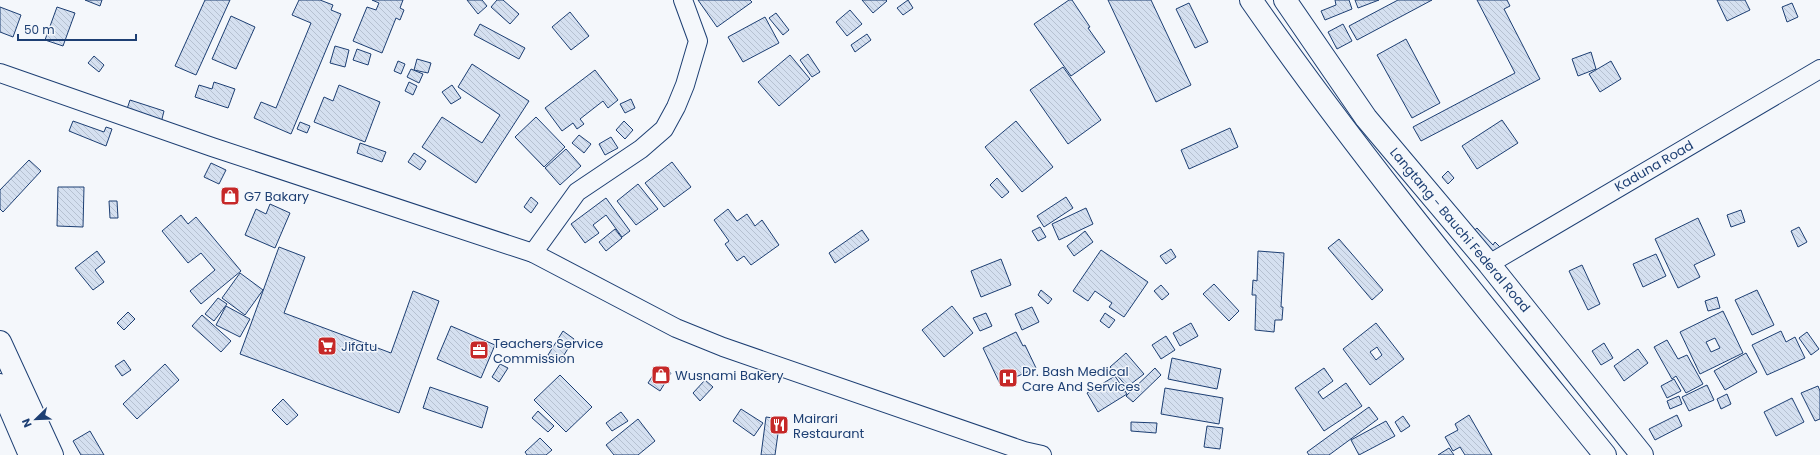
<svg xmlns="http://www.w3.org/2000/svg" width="1820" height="455" font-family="Poppins,sans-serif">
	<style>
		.building { fill: url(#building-back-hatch); stroke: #1d3f73; fill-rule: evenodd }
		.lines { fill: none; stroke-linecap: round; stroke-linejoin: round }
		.minor-casing { stroke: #1d3f73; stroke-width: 20 }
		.major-casing { stroke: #1d3f73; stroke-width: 24 }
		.highway-casing { stroke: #1d3f73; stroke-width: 24 }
		.minor { stroke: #f4f7fb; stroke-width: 18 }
		.major { stroke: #f4f7fb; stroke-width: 22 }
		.highway { stroke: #f4f7fb; stroke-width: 22 }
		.labels { text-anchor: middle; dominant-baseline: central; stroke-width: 3; stroke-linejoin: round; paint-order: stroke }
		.street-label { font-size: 13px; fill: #1d3f73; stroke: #f4f7fb }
		.poi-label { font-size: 13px; fill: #1d3f73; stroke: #f4f7fb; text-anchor: start }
	</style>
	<defs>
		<pattern id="building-back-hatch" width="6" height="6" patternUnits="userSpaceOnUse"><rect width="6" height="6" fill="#d5e0f0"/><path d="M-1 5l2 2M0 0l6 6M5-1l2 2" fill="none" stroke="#b6c1d1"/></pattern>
	</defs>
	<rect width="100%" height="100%" fill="#f4f7fb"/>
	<g class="building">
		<path d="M 85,0 L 102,0 L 100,6 Z"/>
		<path d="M 205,0 L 230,0 L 196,75 L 175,66 Z"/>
		<path d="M 299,0 L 320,0 L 333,5 L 331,10 L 341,14 L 291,134 L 254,118 L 261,102 L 276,108 L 311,23 L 292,15 Z"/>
		<path d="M 372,0 L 403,0 L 400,8 L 404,10 L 400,20 L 396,18 L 382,53 L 353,41 L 367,7 L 376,10 L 379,3 Z"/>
		<path d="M 467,0 L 482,0 L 487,6 L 478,14 Z"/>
		<path d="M 497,0 L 503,0 L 519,14 L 510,24 L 491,7 Z"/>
		<path d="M 698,0 L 750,0 L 752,2 L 717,27 Z"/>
		<path d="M 862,0 L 886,0 L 887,1 L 873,13 Z"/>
		<path d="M 908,0 L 913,8 L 903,15 L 897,8 Z"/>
		<path d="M 1069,0 L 1072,0 L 1090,27 L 1088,28 L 1105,52 L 1071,76 L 1034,24 Z"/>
		<path d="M 1108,0 L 1151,0 L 1191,85 L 1156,102 Z"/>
		<path d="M 1335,0 L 1349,0 L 1352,9 L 1325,20 L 1321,11 L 1336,5 Z"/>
		<path d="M 1355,0 L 1379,0 L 1358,8 Z"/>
		<path d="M 1398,0 L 1432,0 L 1357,40 L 1349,26 Z"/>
		<path d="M 1477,0 L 1507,0 L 1510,6 L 1504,9 L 1540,79 L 1421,141 L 1413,127 L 1515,73 Z"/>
		<path d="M 1717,0 L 1745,0 L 1750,10 L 1727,21 Z"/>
		<path d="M 1189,3 L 1208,42 L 1195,48 L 1176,9 Z"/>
		<path d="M 1792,3 L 1798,17 L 1787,22 L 1782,7 Z"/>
		<path d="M 0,7 L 21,15 L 13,37 L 0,32 Z"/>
		<path d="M 57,7 L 75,13 L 63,46 L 45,40 Z"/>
		<path d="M 850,10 L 862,24 L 847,36 L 836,22 Z"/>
		<path d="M 570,12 L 589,36 L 571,50 L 552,27 Z"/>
		<path d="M 776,13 L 789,30 L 783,35 L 769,18 Z"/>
		<path d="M 231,16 L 255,27 L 236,69 L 212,59 Z"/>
		<path d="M 765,17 L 779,43 L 743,62 L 728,37 Z"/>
		<path d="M 480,24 L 525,48 L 519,59 L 474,35 Z"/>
		<path d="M 1343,24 L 1352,41 L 1337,49 L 1328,32 Z"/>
		<path d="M 867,34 L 871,40 L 855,52 L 851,45 Z"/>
		<path d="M 1406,39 L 1440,103 L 1412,118 L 1377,55 Z"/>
		<path d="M 335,46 L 349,50 L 345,67 L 330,63 Z"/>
		<path d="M 357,49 L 371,54 L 368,65 L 353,60 Z"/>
		<path d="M 1591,52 L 1596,69 L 1578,76 L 1572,59 Z"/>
		<path d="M 808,54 L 820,72 L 812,77 L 800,60 Z"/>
		<path d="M 790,55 L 810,79 L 779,106 L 758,82 Z"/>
		<path d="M 94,56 L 104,65 L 99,72 L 88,63 Z"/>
		<path d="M 417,59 L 431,63 L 428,73 L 414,70 Z"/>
		<path d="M 398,61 L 405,64 L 401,74 L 394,71 Z"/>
		<path d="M 1611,61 L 1621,79 L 1600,92 L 1589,74 Z"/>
		<path d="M 472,64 L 529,101 L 476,183 L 422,147 L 442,117 L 482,143 L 500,115 L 458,87 Z"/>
		<path d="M 1063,67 L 1101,120 L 1068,144 L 1030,90 Z"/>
		<path d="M 411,69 L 423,74 L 419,83 L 407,77 Z"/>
		<path d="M 595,70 L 618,100 L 608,108 L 603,101 L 580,119 L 584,124 L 577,129 L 573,123 L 562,131 L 545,108 Z"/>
		<path d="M 214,82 L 235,89 L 228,108 L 195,97 L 199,85 L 212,89 Z"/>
		<path d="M 409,82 L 417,86 L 413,95 L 405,91 Z"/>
		<path d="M 339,85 L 380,102 L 365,142 L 314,122 L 324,97 L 333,101 Z"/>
		<path d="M 452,85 L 461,98 L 451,104 L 442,92 Z"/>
		<path d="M 631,99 L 635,108 L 625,113 L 620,104 Z"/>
		<path d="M 130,100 L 164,111 L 161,123 L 126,112 Z"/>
		<path d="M 536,117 L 565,147 L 544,167 L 515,137 Z"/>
		<path d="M 1502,120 L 1518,143 L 1477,169 L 1462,146 Z"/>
		<path d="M 73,121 L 104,132 L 106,127 L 112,129 L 106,146 L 69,131 Z"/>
		<path d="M 624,121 L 633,130 L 625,139 L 616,130 Z"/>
		<path d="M 1016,121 L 1053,167 L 1022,192 L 985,147 Z"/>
		<path d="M 300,122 L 310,126 L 307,133 L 297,129 Z"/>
		<path d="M 1230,128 L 1238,147 L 1189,169 L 1181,150 Z"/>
		<path d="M 579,135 L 591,144 L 584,153 L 572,143 Z"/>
		<path d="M 611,137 L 618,148 L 605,155 L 599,144 Z"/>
		<path d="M 360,143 L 386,152 L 382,162 L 357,153 Z"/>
		<path d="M 566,149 L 581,166 L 560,185 L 545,168 Z"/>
		<path d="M 414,153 L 426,161 L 420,170 L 408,162 Z"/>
		<path d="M 29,160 L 41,171 L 3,212 L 0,209 L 0,190 Z"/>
		<path d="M 672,162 L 691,187 L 664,207 L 645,183 Z"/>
		<path d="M 211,163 L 226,170 L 219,184 L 204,177 Z"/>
		<path d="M 1448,171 L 1454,178 L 1448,184 L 1442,177 Z"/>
		<path d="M 997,178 L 1009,192 L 1002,198 L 990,185 Z"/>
		<path d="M 638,184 L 658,209 L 636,225 L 617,201 Z"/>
		<path d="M 58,187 L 84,187 L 83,227 L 57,226 Z"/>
		<path d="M 531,197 L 538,203 L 531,213 L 524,207 Z"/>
		<path d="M 1066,197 L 1073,208 L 1044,227 L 1037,216 Z"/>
		<path d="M 606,198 L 630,231 L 622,237 L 606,215 L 593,225 L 599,233 L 585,243 L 571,224 Z"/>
		<path d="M 109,201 L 117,201 L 118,218 L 110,218 Z"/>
		<path d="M 270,204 L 290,213 L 275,248 L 245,235 L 256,209 L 266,214 Z"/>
		<path d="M 1086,208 L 1093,224 L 1059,240 L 1052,224 Z"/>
		<path d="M 728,209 L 737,221 L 747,214 L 755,226 L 762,220 L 779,245 L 751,265 L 744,256 L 737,261 L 725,244 L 729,241 L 714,220 Z"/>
		<path d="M 1741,210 L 1745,222 L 1731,227 L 1727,215 Z"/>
		<path d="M 181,215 L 188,224 L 196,217 L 241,271 L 201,304 L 190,291 L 215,270 L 201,253 L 188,263 L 162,231 Z"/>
		<path d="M 1698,218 L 1715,255 L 1694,265 L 1700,277 L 1678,288 L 1655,239 Z"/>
		<path d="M 1040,227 L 1046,237 L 1038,241 L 1032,231 Z"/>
		<path d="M 1799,227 L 1807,242 L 1798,247 L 1791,231 Z"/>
		<path d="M 1477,228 L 1493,245 L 1495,242 L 1504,251 L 1495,260 L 1470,234 Z"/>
		<path d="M 615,229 L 622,238 L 606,251 L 599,242 Z"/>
		<path d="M 862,230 L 869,240 L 835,263 L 829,253 Z"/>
		<path d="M 1085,231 L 1093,242 L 1074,256 L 1067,246 Z"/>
		<path d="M 1339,239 L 1383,290 L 1372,300 L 1328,248 Z"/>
		<path d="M 279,247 L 305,257 L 284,313 L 391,353 L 413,291 L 439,301 L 399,413 L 240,354 Z"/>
		<path d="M 1171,249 L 1176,257 L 1166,264 L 1160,256 Z"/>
		<path d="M 1101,250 L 1148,282 L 1124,317 L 1109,307 L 1112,303 L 1095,291 L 1088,301 L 1073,291 Z"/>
		<path d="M 97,251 L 105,262 L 95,270 L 104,282 L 93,290 L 75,268 Z"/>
		<path d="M 1258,251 L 1284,253 L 1281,307 L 1283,307 L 1282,320 L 1275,320 L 1274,332 L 1255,330 L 1256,295 L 1252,295 L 1253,280 L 1257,281 Z"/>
		<path d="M 1656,254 L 1666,276 L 1643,287 L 1633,264 Z"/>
		<path d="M 1001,259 L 1011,285 L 981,297 L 971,271 Z"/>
		<path d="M 1582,265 L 1600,304 L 1588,310 L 1569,271 Z"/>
		<path d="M 240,273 L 263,290 L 245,315 L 222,298 Z"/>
		<path d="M 1214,284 L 1239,311 L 1229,321 L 1203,294 Z"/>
		<path d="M 1161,285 L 1169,294 L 1162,300 L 1154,291 Z"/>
		<path d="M 1041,290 L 1052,299 L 1048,304 L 1038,295 Z"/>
		<path d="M 1757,290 L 1774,325 L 1752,335 L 1735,300 Z"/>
		<path d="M 1717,297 L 1720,308 L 1708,311 L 1705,301 Z"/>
		<path d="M 218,298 L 227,304 L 214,321 L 205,314 Z"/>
		<path d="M 226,306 L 250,319 L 240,337 L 216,325 Z"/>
		<path d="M 952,306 L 973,333 L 944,357 L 922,330 Z"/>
		<path d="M 1032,307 L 1039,322 L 1022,330 L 1015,314 Z"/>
		<path d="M 1723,311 L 1743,353 L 1700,374 L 1680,332 ZM 1715,338 L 1720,348 L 1711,352 L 1706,342 Z"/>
		<path d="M 128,312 L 135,319 L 124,330 L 117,323 Z"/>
		<path d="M 986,313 L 992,326 L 980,331 L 973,318 Z"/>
		<path d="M 1105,313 L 1115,320 L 1109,328 L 1100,321 Z"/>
		<path d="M 202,315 L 231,341 L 221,352 L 192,326 Z"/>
		<path d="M 1191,323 L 1198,336 L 1180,346 L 1173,333 Z"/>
		<path d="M 1376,323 L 1404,359 L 1370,385 L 1343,349 ZM 1377,347 L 1382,355 L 1376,360 L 1370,352 Z"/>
		<path d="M 451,326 L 495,345 L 481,378 L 437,359 Z"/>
		<path d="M 563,331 L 574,339 L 559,363 L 548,355 Z"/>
		<path d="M 1781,331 L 1786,342 L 1795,337 L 1805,358 L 1767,375 L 1752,345 Z"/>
		<path d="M 1016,332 L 1023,346 L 1025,345 L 1036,368 L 1000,384 L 983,348 Z"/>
		<path d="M 1807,332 L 1819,349 L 1811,355 L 1799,338 Z"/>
		<path d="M 1166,336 L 1175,350 L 1161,359 L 1152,345 Z"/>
		<path d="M 1667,340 L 1678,359 L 1687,355 L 1703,384 L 1686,393 L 1676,376 L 1672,379 L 1654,347 Z"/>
		<path d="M 1604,343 L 1613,358 L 1601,365 L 1592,351 Z"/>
		<path d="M 1638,349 L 1648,363 L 1624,381 L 1614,366 Z"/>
		<path d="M 1126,353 L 1144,374 L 1127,387 L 1110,367 Z"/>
		<path d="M 1746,353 L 1757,372 L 1725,390 L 1714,371 Z"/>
		<path d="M 1172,358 L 1221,369 L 1217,389 L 1168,379 Z"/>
		<path d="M 124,360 L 131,370 L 122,376 L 115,366 Z"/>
		<path d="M 165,364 L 179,380 L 137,419 L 123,404 Z"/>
		<path d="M 500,364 L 508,368 L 499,382 L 492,377 Z"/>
		<path d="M 659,366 L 671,373 L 660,391 L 648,383 Z"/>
		<path d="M 1155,368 L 1161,375 L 1133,402 L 1126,396 Z"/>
		<path d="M 1324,368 L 1333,381 L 1318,392 L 1323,399 L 1346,383 L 1362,406 L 1324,431 L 1295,388 Z"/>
		<path d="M 560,375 L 592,407 L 566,432 L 534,400 Z"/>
		<path d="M 1115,376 L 1127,394 L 1098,412 L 1087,393 Z"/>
		<path d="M 1674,379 L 1681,391 L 1667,398 L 1661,386 Z"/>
		<path d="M 705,380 L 713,387 L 700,401 L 693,393 Z"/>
		<path d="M 1707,385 L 1714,400 L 1689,411 L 1682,397 Z"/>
		<path d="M 1818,386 L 1820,391 L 1820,419 L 1815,421 L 1801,393 Z"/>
		<path d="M 430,387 L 488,407 L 482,428 L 423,408 Z"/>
		<path d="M 1165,388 L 1223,398 L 1219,424 L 1161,414 Z"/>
		<path d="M 1727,394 L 1731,404 L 1721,409 L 1717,399 Z"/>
		<path d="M 1679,396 L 1682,404 L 1670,409 L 1667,401 Z"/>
		<path d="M 1792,398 L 1804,422 L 1776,436 L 1764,412 Z"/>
		<path d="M 283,399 L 298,415 L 287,425 L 272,410 Z"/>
		<path d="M 1369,407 L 1378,419 L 1329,455 L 1309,455 L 1307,452 Z"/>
		<path d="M 741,409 L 763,423 L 754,436 L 733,421 Z"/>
		<path d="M 538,411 L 554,426 L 548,432 L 532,418 Z"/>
		<path d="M 621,412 L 628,421 L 612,431 L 606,423 Z"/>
		<path d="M 1469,415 L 1492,455 L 1465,455 L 1460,447 L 1453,451 L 1445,437 L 1458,430 L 1455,424 Z"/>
		<path d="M 1677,415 L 1682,426 L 1655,440 L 1649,429 Z"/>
		<path d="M 1403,416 L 1410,426 L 1401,432 L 1395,422 Z"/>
		<path d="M 766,417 L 780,419 L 775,455 L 761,455 Z"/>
		<path d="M 638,419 L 655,441 L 638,455 L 614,455 L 606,445 Z"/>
		<path d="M 1386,421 L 1395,436 L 1359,455 L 1351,440 Z"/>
		<path d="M 1131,422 L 1157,423 L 1156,433 L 1131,431 Z"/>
		<path d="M 1207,426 L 1223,428 L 1220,449 L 1204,447 Z"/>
		<path d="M 90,431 L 104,455 L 81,455 L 73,441 Z"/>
		<path d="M 540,438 L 552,450 L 546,455 L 527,455 L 525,452 Z"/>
		<path d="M 1449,448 L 1454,455 L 1438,455 Z"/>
	</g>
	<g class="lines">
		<g class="minor-casing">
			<g id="minor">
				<path d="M 0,73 L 212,147 L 533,253 L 676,328 L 723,347 L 1024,451 L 1042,455"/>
				<path d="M 533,253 L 577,192 L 641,149 L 664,129 L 676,107 L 685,85 L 698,41 L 683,0"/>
				<path d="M 1489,264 L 1820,69"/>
			</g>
		</g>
		<g class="major-casing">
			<g id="major">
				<path d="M 1251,0 C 1361,158 1484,306 1605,455"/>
				<path d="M 1285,0 L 1366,118 L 1489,264 L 1642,455"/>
			</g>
		</g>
		<g class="highway-casing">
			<g id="highway">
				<path d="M 0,342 L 52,455"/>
				<path d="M 0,385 L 30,455"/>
			</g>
		</g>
		<use href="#minor" class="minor"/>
		<use href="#major" class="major"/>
		<use href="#highway" class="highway"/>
	</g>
	<defs>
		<g id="shop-square" transform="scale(1)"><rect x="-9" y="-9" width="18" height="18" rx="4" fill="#c62828" stroke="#f4f7fb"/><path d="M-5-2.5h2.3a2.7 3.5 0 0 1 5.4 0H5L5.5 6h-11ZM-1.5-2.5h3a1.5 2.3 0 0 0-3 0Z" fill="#fff"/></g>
		<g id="supermarket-square" transform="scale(1)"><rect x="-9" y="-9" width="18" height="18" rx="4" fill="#c62828" stroke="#f4f7fb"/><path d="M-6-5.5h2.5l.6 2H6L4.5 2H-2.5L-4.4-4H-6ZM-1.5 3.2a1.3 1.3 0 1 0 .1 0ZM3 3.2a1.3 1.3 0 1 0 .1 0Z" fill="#fff"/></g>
		<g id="office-square" transform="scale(1)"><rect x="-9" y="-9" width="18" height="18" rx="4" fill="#c62828" stroke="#f4f7fb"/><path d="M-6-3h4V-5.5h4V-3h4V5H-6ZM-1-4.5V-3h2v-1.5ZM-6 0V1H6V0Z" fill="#fff"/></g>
		<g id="hospital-square" transform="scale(1)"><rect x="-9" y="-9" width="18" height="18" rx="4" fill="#c62828" stroke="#f4f7fb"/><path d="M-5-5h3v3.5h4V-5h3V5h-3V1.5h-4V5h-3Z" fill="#fff"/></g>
		<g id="restaurant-square" transform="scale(1)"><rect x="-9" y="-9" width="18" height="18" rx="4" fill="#c62828" stroke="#f4f7fb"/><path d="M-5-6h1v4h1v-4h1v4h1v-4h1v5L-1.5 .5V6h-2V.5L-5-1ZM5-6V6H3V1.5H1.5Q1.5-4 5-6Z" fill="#fff"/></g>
	</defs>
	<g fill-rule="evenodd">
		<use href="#shop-square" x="230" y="196"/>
		<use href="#supermarket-square" x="327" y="346"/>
		<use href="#office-square" x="479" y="350"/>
		<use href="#shop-square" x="661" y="375"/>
		<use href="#hospital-square" x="1008" y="378"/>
		<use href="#restaurant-square" x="779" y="425"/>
	</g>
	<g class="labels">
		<g class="street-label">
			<text transform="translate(1654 166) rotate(-30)">Kaduna Road</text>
			<text transform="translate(1460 230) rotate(50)">Langtang - Bauchi Federal Road</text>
		</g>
		<g class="poi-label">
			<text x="244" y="196">G7 Bakary</text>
			<text x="493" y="343">Teachers Service<tspan x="493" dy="15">Commission</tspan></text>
			<text x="341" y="346">Jifatu</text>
			<text x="1022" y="371">Dr. Bash Medical<tspan x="1022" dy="15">Care And Services</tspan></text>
			<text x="675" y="375">Wusnami Bakery</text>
			<text x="793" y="418">Mairari<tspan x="793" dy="15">Restaurant</tspan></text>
		</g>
	</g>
	<g transform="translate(36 419) rotate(247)" stroke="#f4f7fb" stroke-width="3" paint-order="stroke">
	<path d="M0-3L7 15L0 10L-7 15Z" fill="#1d3f73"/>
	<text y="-6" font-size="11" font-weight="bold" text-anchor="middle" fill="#1d3f73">N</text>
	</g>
	<path d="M18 34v6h118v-6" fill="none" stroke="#1d3f73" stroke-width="2"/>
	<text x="24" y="34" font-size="12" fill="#1d3f73" stroke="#f4f7fb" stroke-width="3" paint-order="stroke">50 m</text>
</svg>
